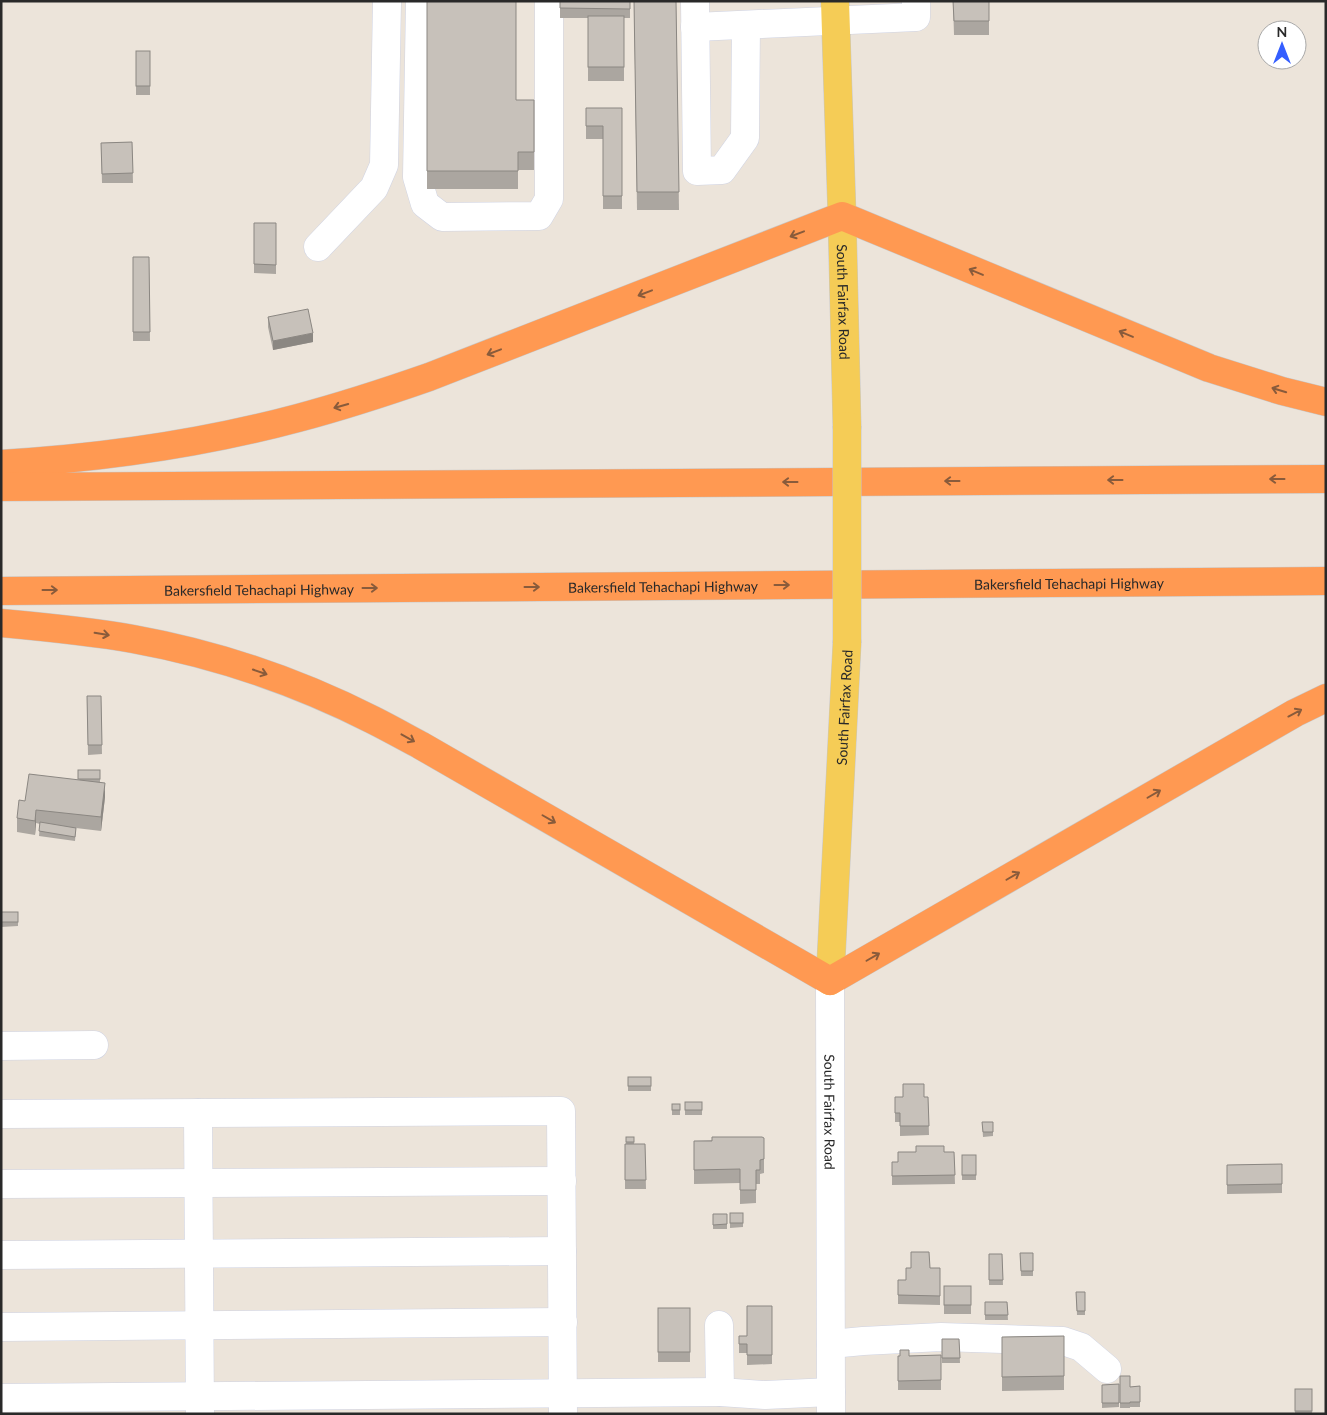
<svg xmlns="http://www.w3.org/2000/svg" width="1327" height="1415" font-family="Lato,sans-serif">
	<style>
		.lines { fill: none; stroke-linecap: round; stroke-linejoin: round }
		.minor-casing { stroke: #cfd3e3; stroke-width: 29 }
		.major-casing { stroke: #c7c7c7; stroke-width: 29 }
		.highway-casing { stroke: #c7c7c7; stroke-width: 29 }
		.minor { stroke: #fff; stroke-width: 28 }
		.major { stroke: #f5cc56; stroke-width: 28 }
		.highway { stroke: #ff9952; stroke-width: 28 }
		.major-bridge-casing { stroke: #c7c7c7; stroke-width: 29; stroke-linecap: butt }
		.major-bridge { stroke: #f5cc56; stroke-width: 28 }
		.wall { fill: #aba6a0 }
		.shaded-wall { fill: #8b8782 }
		.building { fill: #c7c1ba; stroke: #8b8782 }
		.oneway { stroke: #895b3b }
		.labels { text-anchor: middle; dominant-baseline: central; stroke-width: 4.5; stroke-linejoin: round; paint-order: stroke }
		.street-label { font-size: 14px; fill: #292929; stroke: #fff }
	</style>
	<rect width="100%" height="100%" fill="#ece4da"/>
	<g class="lines">
		<g class="minor-casing">
			<g id="minor">
				<path d="M 420,1 L 417,177 L 425,204 L 442,217 L 539,216 L 549,199 L 549,1"/>
				<path d="M 695,1 L 697,171 L 722,170 L 745,138 L 746,25"/>
				<path d="M 695,27 L 916,17 L 916,1"/>
				<path d="M 318,247 L 374,188 L 384,165 L 387,1"/>
				<path id="s1" d="M 830,981 L 831,1414"/>
				<path d="M 1,1046 L 94,1045"/>
				<path d="M 198,1113 L 200,1414"/>
				<path d="M 1,1114 L 561,1111 L 563,1414"/>
				<path d="M 1,1184 L 562,1181"/>
				<path d="M 1,1255 L 562,1251"/>
				<path d="M 719,1325 L 720,1392 L 765,1395 L 831,1392"/>
				<path d="M 1,1327 L 563,1322"/>
				<path d="M 831,1344 L 863,1341 L 941,1337 L 1063,1341 L 1081,1347 L 1107,1369"/>
				<path d="M 1,1398 L 720,1392"/>
			</g>
		</g>
		<g class="major-casing">
			<g id="major">
				<path id="s2" d="M 835,1 L 842,216 L 847,426"/>
				<path id="s3" d="M 830,981 L 847,643"/>
			</g>
		</g>
		<g class="highway-casing">
			<g id="highway">
				<path d="M 1,464 C 101,458 201,444 298,418 C 343,406 386,392 429,377 L 842,216 L 1209,368 L 1282,391 L 1326,402"/>
				<path d="M 1,487 L 1326,479"/>
				<path id="s4" d="M 1,591 L 1326,581"/>
				<path d="M 1,623 C 45,627 89,631 133,639 C 216,654 298,682 373,720 C 389,728 405,737 420,745 L 830,981 L 1295,713 L 1326,698"/>
			</g>
		</g>
		<use href="#minor" class="minor"/>
		<use href="#major" class="major"/>
		<use href="#highway" class="highway"/>
		<g class="major-bridge-casing">
			<path id="major-bridge" d="M 847,426 L 847,643"/>
		</g>
		<use href="#major-bridge" class="major-bridge"/>
	</g>
	<g class="wall">
		<path d="M 427,1 L 516,100 L 534,100 L 534,170 L 518,170 L 518,189 L 427,189 Z"/>
		<path d="M 560,1 L 630,1 L 630,18 L 624,18 L 624,81 L 588,81 L 588,18 L 560,18 Z"/>
		<path d="M 634,1 L 676,1 L 679,210 L 637,210 Z"/>
		<path d="M 953,1 L 989,1 L 989,35 L 954,35 Z"/>
		<rect x="136" y="51" width="14" height="44"/>
		<path d="M 586,108 L 622,108 L 622,209 L 603,209 L 603,139 L 586,139 Z"/>
		<path d="M 132,142 L 133,183 L 102,183 L 101,143 Z"/>
		<path d="M 254,223 L 276,223 L 276,274 L 254,273 Z"/>
		<path d="M 133,257 L 149,257 L 150,341 L 133,341 Z"/>
		<path d="M 268,317 L 313,342 L 273,350 L 268,327 Z"/>
		<path d="M 87,696 L 101,696 L 102,754 L 88,755 Z"/>
		<path d="M 100,770 L 100,782 L 105,797 L 101,831 L 76,828 L 75,841 L 39,836 L 40,824 L 36,823 L 35,835 L 17,832 L 17,818 L 25,801 L 78,780 Z"/>
		<path d="M 1,912 L 18,912 L 18,926 L 1,927 Z"/>
		<rect x="628" y="1077" width="23" height="14"/>
		<path d="M 895,1097 L 928,1097 L 929,1135 L 900,1136 L 900,1122 L 895,1122 Z"/>
		<rect x="685" y="1102" width="17" height="13"/>
		<rect x="672" y="1104" width="8" height="11"/>
		<path d="M 982,1122 L 993,1122 L 993,1136 L 983,1137 Z"/>
		<path d="M 626,1137 L 634,1137 L 634,1144 L 645,1144 L 646,1189 L 625,1189 L 625,1144 L 626,1144 Z"/>
		<path d="M 764,1138 L 764,1173 L 760,1174 L 760,1184 L 756,1184 L 756,1203 L 740,1204 L 740,1183 L 694,1184 L 694,1141 Z"/>
		<path d="M 944,1152 L 954,1152 L 955,1184 L 892,1185 L 892,1162 L 898,1162 Z"/>
		<rect x="962" y="1155" width="14" height="25"/>
		<path d="M 1282,1164 L 1282,1193 L 1227,1194 L 1227,1165 Z"/>
		<path d="M 730,1213 L 743,1213 L 743,1227 L 730,1228 Z"/>
		<rect x="713" y="1214" width="14" height="15"/>
		<path d="M 1020,1253 L 1033,1253 L 1033,1276 L 1021,1276 Z"/>
		<path d="M 989,1254 L 1002,1254 L 1003,1285 L 989,1285 Z"/>
		<path d="M 930,1268 L 940,1268 L 940,1305 L 898,1304 L 898,1280 L 906,1280 Z"/>
		<rect x="944" y="1286" width="27" height="28"/>
		<path d="M 1076,1292 L 1085,1292 L 1085,1315 L 1077,1315 Z"/>
		<path d="M 985,1302 L 1007,1302 L 1008,1320 L 985,1320 Z"/>
		<path d="M 772,1306 L 772,1364 L 747,1365 L 747,1353 L 739,1353 L 739,1336 L 747,1336 Z"/>
		<rect x="658" y="1308" width="32" height="54"/>
		<path d="M 1064,1336 L 1064,1390 L 1002,1391 L 1002,1337 Z"/>
		<path d="M 942,1339 L 959,1339 L 960,1363 L 942,1363 Z"/>
		<path d="M 941,1355 L 941,1390 L 898,1390 L 898,1356 Z"/>
		<path d="M 1120,1376 L 1130,1387 L 1140,1386 L 1140,1407 L 1130,1407 L 1130,1408 L 1120,1408 Z"/>
		<path d="M 1119,1384 L 1119,1407 L 1102,1408 L 1102,1385 Z"/>
		<rect x="1295" y="1389" width="17" height="25"/>
	</g>
	<g class="shaded-wall">
		<path d="M 313,333 L 313,342 L 273,350 L 273,341 Z"/>
		<path d="M 105,783 L 105,797 L 101,831 L 101,817 Z"/>
		<path d="M 36,810 L 36,823 L 35,835 L 35,821 Z"/>
	</g>
	<g class="building">
		<path d="M 427,1 L 516,1 L 516,100 L 534,100 L 534,152 L 518,152 L 518,171 L 427,171 Z"/>
		<path d="M 560,1 L 630,1 L 630,9 L 560,8 Z"/>
		<path d="M 634,1 L 676,1 L 679,192 L 637,192 Z"/>
		<path d="M 953,1 L 989,1 L 989,21 L 954,21 Z"/>
		<rect x="588" y="16" width="36" height="51"/>
		<rect x="136" y="51" width="14" height="35"/>
		<path d="M 586,108 L 622,108 L 622,196 L 603,196 L 603,126 L 586,126 Z"/>
		<path d="M 132,142 L 133,173 L 102,174 L 101,143 Z"/>
		<path d="M 254,223 L 276,223 L 276,265 L 254,264 Z"/>
		<path d="M 133,257 L 149,257 L 150,332 L 133,332 Z"/>
		<path d="M 308,309 L 313,333 L 273,341 L 268,317 Z"/>
		<path d="M 87,696 L 101,696 L 102,745 L 88,745 Z"/>
		<rect x="78" y="770" width="22" height="9"/>
		<path d="M 29,774 L 105,783 L 101,817 L 36,810 L 35,821 L 17,818 L 19,800 L 25,801 Z"/>
		<path d="M 40,822 L 76,828 L 75,837 L 39,831 Z"/>
		<rect x="1" y="912" width="17" height="10"/>
		<rect x="628" y="1077" width="23" height="9"/>
		<path d="M 903,1084 L 924,1084 L 924,1097 L 928,1097 L 929,1126 L 900,1126 L 900,1113 L 895,1113 L 895,1097 L 903,1097 Z"/>
		<rect x="685" y="1102" width="17" height="8"/>
		<rect x="672" y="1104" width="8" height="6"/>
		<path d="M 982,1122 L 993,1122 L 993,1132 L 983,1132 Z"/>
		<rect x="626" y="1137" width="8" height="5"/>
		<path d="M 712,1137 L 762,1137 L 764,1138 L 764,1159 L 760,1160 L 760,1170 L 756,1170 L 756,1190 L 740,1190 L 740,1169 L 694,1170 L 694,1141 L 712,1141 Z"/>
		<path d="M 625,1144 L 645,1144 L 646,1180 L 625,1180 Z"/>
		<path d="M 916,1146 L 944,1146 L 944,1152 L 954,1152 L 955,1175 L 892,1176 L 892,1162 L 898,1162 L 898,1152 L 916,1152 Z"/>
		<rect x="962" y="1155" width="14" height="20"/>
		<path d="M 1282,1164 L 1282,1184 L 1227,1185 L 1227,1165 Z"/>
		<rect x="730" y="1213" width="13" height="10"/>
		<path d="M 713,1214 L 727,1214 L 727,1224 L 713,1225 Z"/>
		<path d="M 911,1252 L 929,1252 L 930,1268 L 940,1268 L 940,1296 L 898,1295 L 898,1280 L 906,1280 L 906,1268 L 911,1268 Z"/>
		<path d="M 1020,1253 L 1033,1253 L 1033,1271 L 1021,1271 Z"/>
		<path d="M 989,1254 L 1002,1254 L 1003,1280 L 989,1280 Z"/>
		<rect x="944" y="1286" width="27" height="19"/>
		<path d="M 1076,1292 L 1085,1292 L 1085,1311 L 1077,1311 Z"/>
		<path d="M 985,1302 L 1007,1302 L 1008,1315 L 985,1315 Z"/>
		<path d="M 747,1306 L 772,1306 L 772,1355 L 747,1355 L 747,1344 L 739,1344 L 739,1336 L 747,1336 Z"/>
		<rect x="658" y="1308" width="32" height="44"/>
		<path d="M 1064,1336 L 1064,1376 L 1002,1377 L 1002,1337 Z"/>
		<path d="M 942,1339 L 959,1339 L 960,1358 L 942,1358 Z"/>
		<path d="M 900,1350 L 909,1350 L 909,1356 L 941,1355 L 941,1380 L 898,1381 L 898,1356 L 900,1356 Z"/>
		<path d="M 1120,1376 L 1130,1376 L 1130,1387 L 1140,1386 L 1140,1402 L 1130,1402 L 1130,1403 L 1120,1403 Z"/>
		<path d="M 1119,1384 L 1119,1403 L 1102,1403 L 1102,1385 Z"/>
		<rect x="1295" y="1389" width="17" height="22"/>
	</g>
	<defs><path id="oneway-shaft" d="M-6 0H5M1.5-3L5.5 0L1.5 3" fill="none" stroke-width="1.6" stroke-linecap="round" stroke-linejoin="round" transform="scale(1.25)"/></defs>
	<g class="oneway">
		<use href="#oneway-shaft" transform="translate(797 234) rotate(159)"/>
		<use href="#oneway-shaft" transform="translate(976 272) rotate(-157)"/>
		<use href="#oneway-shaft" transform="translate(645 293) rotate(159)"/>
		<use href="#oneway-shaft" transform="translate(1126 334) rotate(-157)"/>
		<use href="#oneway-shaft" transform="translate(494 352) rotate(159)"/>
		<use href="#oneway-shaft" transform="translate(1279 390) rotate(-163)"/>
		<use href="#oneway-shaft" transform="translate(341 406) rotate(164)"/>
		<use href="#oneway-shaft" transform="translate(1277 479) rotate(180)"/>
		<use href="#oneway-shaft" transform="translate(1115 480) rotate(180)"/>
		<use href="#oneway-shaft" transform="translate(952 481) rotate(180)"/>
		<use href="#oneway-shaft" transform="translate(790 482) rotate(180)"/>
		<use href="#oneway-shaft" transform="translate(782 585)"/>
		<use href="#oneway-shaft" transform="translate(532 587)"/>
		<use href="#oneway-shaft" transform="translate(370 588)"/>
		<use href="#oneway-shaft" transform="translate(50 590)"/>
		<use href="#oneway-shaft" transform="translate(102 634) rotate(9)"/>
		<use href="#oneway-shaft" transform="translate(260 672) rotate(19)"/>
		<use href="#oneway-shaft" transform="translate(1295 713) rotate(-28)"/>
		<use href="#oneway-shaft" transform="translate(408 738) rotate(29)"/>
		<use href="#oneway-shaft" transform="translate(1154 794) rotate(-30)"/>
		<use href="#oneway-shaft" transform="translate(549 819) rotate(30)"/>
		<use href="#oneway-shaft" transform="translate(1013 876) rotate(-30)"/>
		<use href="#oneway-shaft" transform="translate(873 957) rotate(-30)"/>
	</g>
	<g class="labels">
		<g class="street-label">
			<text stroke="none"><textPath href="#s2" startOffset="301">South Fairfax Road</textPath></text>
			<text stroke="none"><textPath href="#s4" startOffset="1068">Bakersfield Tehachapi Highway</textPath></text>
			<text stroke="none"><textPath href="#s4" startOffset="662">Bakersfield Tehachapi Highway</textPath></text>
			<text stroke="none"><textPath href="#s4" startOffset="258">Bakersfield Tehachapi Highway</textPath></text>
			<text stroke="none"><textPath href="#s3" startOffset="274">South Fairfax Road</textPath></text>
			<text stroke="none"><textPath href="#s1" startOffset="131">South Fairfax Road</textPath></text>
		</g>
	</g>
	<rect width="1327" height="1415" fill="none" stroke="#292929" stroke-width="5"/>
	<g transform="translate(1282 45)"><circle r="24" fill="#ffffff" stroke="#a9a9a9"/>
	<path d="M0-4L9 19L0 12L-9 19Z" fill="#345eff"/>
	<text y="-8" font-size="14" font-weight="bold" text-anchor="middle" fill="#292929">N</text>
	</g>
</svg>
